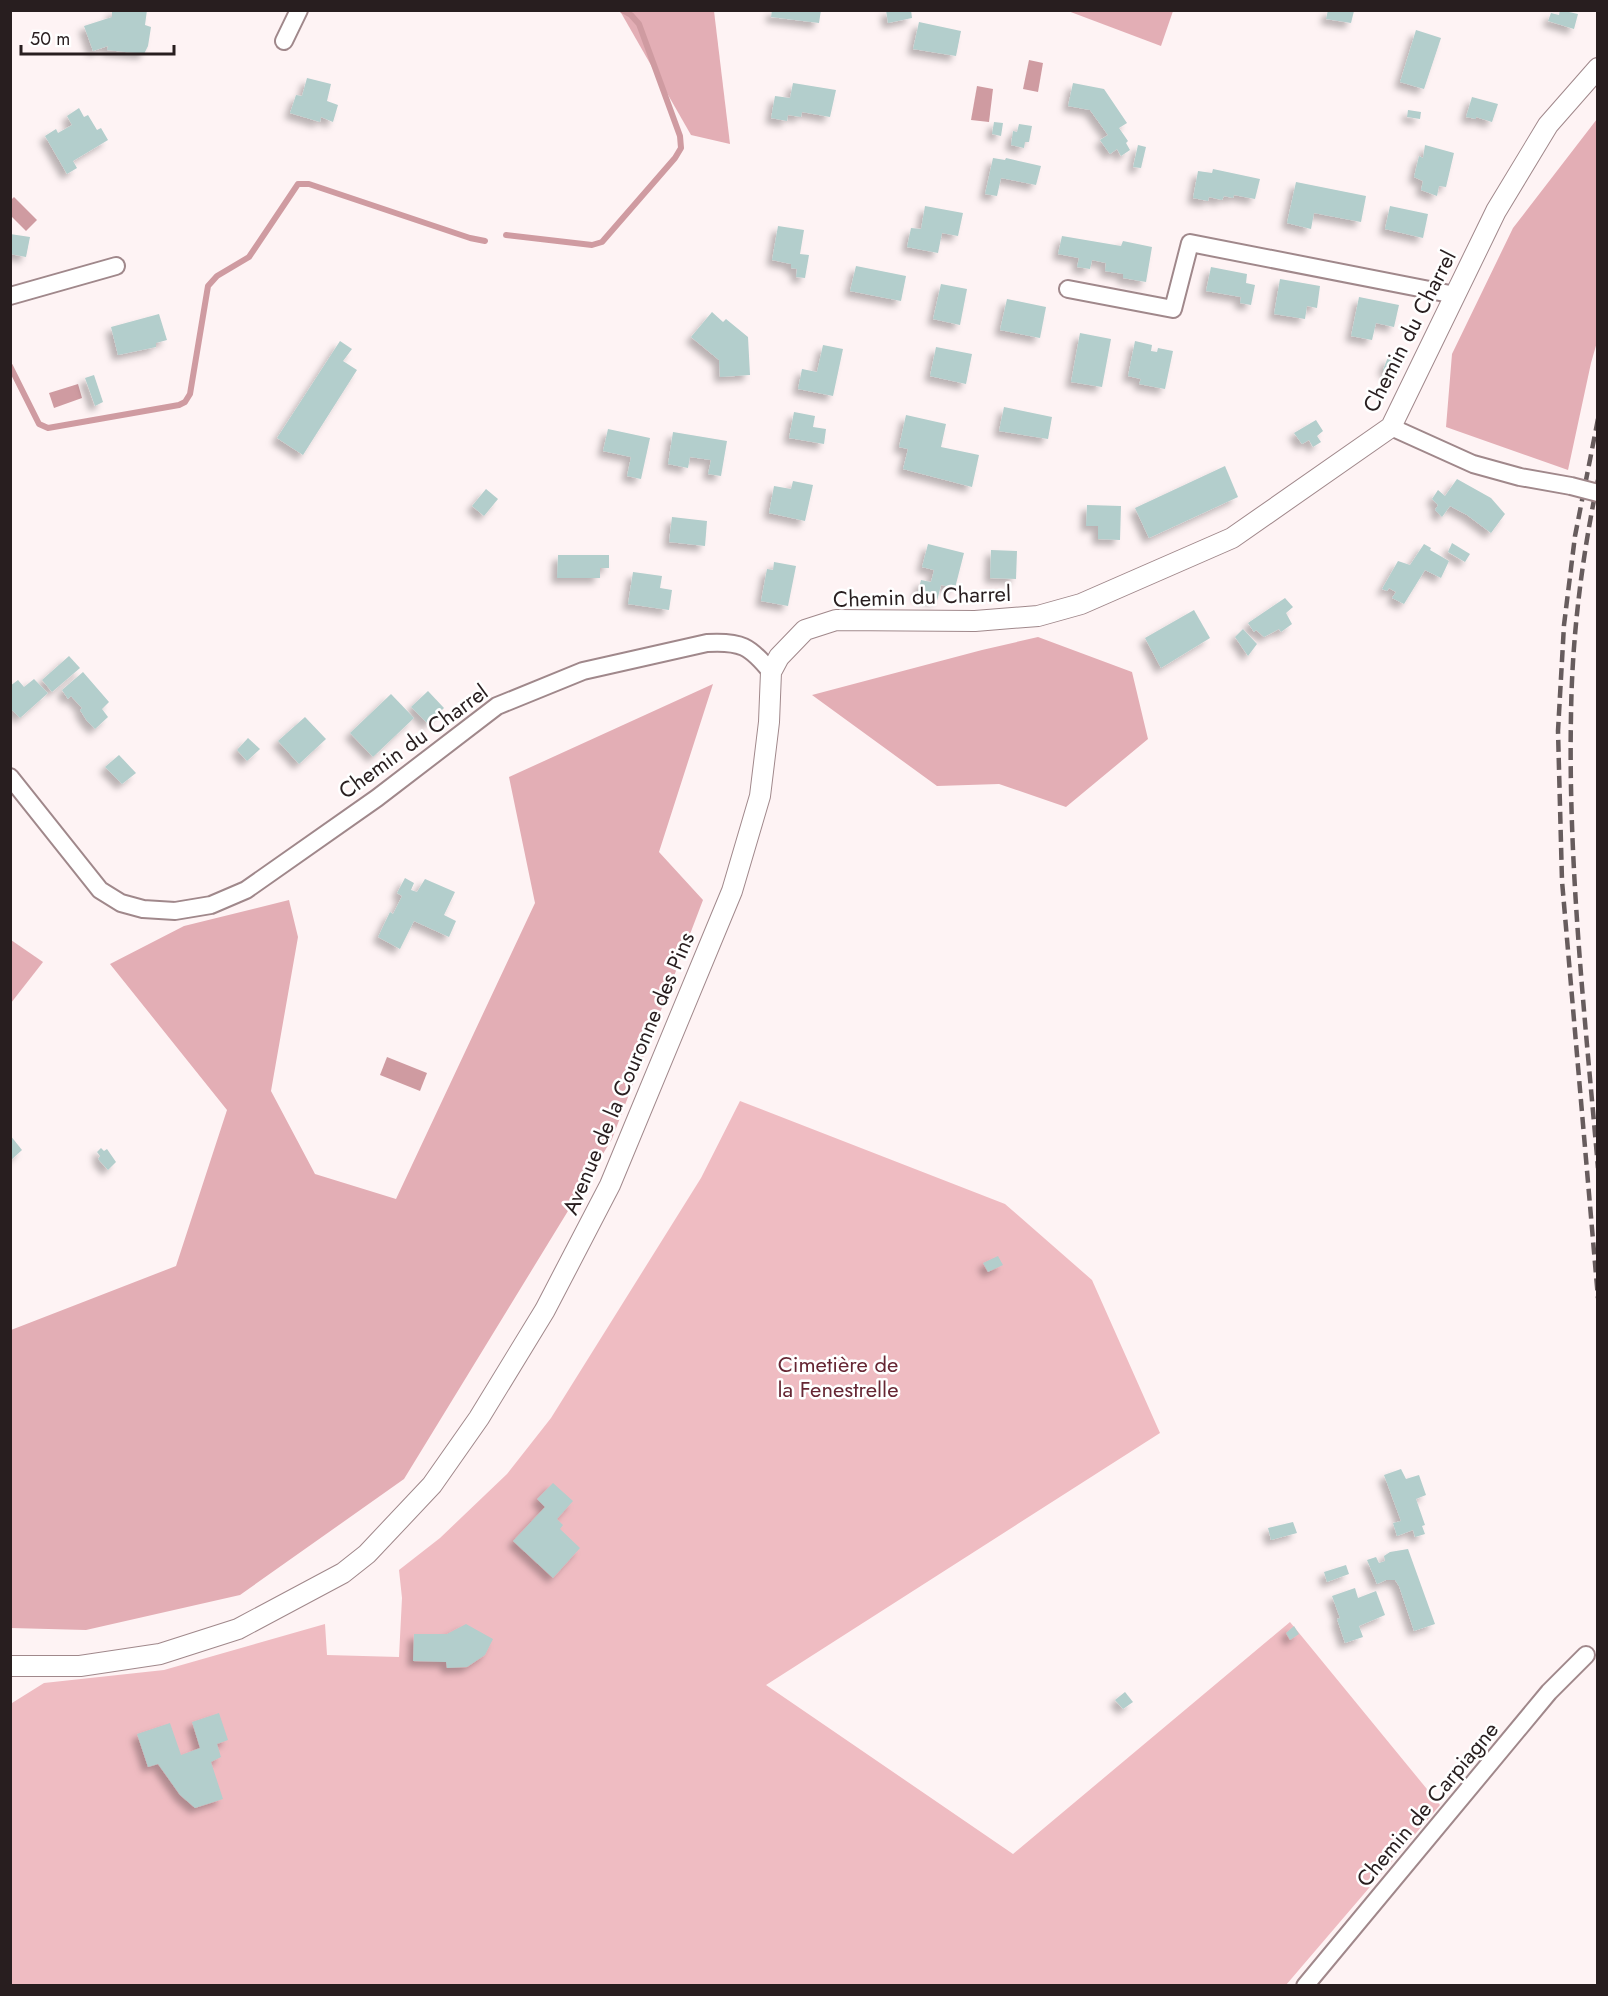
<svg xmlns="http://www.w3.org/2000/svg" width="1608" height="1996" font-family="Jost,sans-serif">
	<style>
		.green { fill: #efbcc2 }
		.forest { fill: #e3aeb5 }
		.water { fill: #cf9ba1 }
		.lines { fill: none; stroke-linecap: round; stroke-linejoin: round }
		.stream { stroke: #cf9ba1; stroke-width: 6 }
		.building { fill: #b3cecc; filter: url(#shadow) }
		.minor-casing { stroke: #a0888b; stroke-width: 20 }
		.tertiary-casing { stroke: #a0888b; stroke-width: 22 }
		.minor { stroke: #fff; stroke-width: 16 }
		.tertiary { stroke: #fff; stroke-width: 20 }
		.rail { stroke: #675c5d; stroke-width: 4.5; stroke-dasharray: 12 6; stroke-linecap: butt }
		.minor-bridge-casing { stroke: #a0888b; stroke-width: 20; stroke-linecap: butt }
		.minor-bridge { stroke: #fff; stroke-width: 16 }
		.labels { text-anchor: middle; dominant-baseline: central; stroke-width: 5; stroke-linejoin: round; paint-order: stroke }
		.street-label { font-size: 22px; fill: #281e1f; stroke: #fff }
		.park-label { font-size: 22px; fill: #662633; stroke: #fff }
	</style>
	<defs>
		<filter id="shadow"><feDropShadow dx="-5.5" dy="5.5" stdDeviation="3" flood-color="#0004"/></filter>
	</defs>
	<rect width="100%" height="100%" fill="#fef3f4"/>
	<path class="green" d="M 740,1101 L 1005,1204 L 1092,1280 L 1160,1433 L 766,1685 L 1013,1854 L 1290,1622 L 1440,1805 L 1286,1985 L 11,1985 L 10,1702 L 12,1703 L 44,1683 L 164,1670 L 325,1624 L 327,1655 L 399,1657 L 402,1598 L 399,1570 L 440,1538 L 507,1474 L 551,1418 L 701,1178 Z"/>
	<g class="forest">
		<path d="M 620,11 L 714,11 L 730,144 L 691,135 Z"/>
		<path d="M 1068,11 L 1173,11 L 1161,46 Z"/>
		<path d="M 1597,119 L 1597,342 L 1591,363 L 1568,470 L 1446,427 L 1452,354 L 1513,228 Z"/>
		<path d="M 1038,637 L 1132,672 L 1148,739 L 1066,807 L 999,784 L 937,786 L 812,695 L 982,650 Z"/>
		<path d="M 713,684 L 659,852 L 703,900 L 612,1139 L 404,1479 L 240,1595 L 86,1630 L 11,1628 L 11,1330 L 176,1266 L 227,1110 L 110,964 L 184,926 L 289,900 L 298,937 L 271,1091 L 315,1174 L 396,1199 L 535,903 L 509,777 Z"/>
		<path d="M 11,940 L 43,962 L 11,1003 Z"/>
	</g>
	<g class="water">
		<path d="M 1029,60 L 1043,63 L 1038,92 L 1023,89 Z"/>
		<path d="M 977,86 L 993,89 L 989,122 L 971,120 Z"/>
		<path d="M 14,197 L 37,220 L 26,231 L 11,216 L 11,200 Z"/>
		<path d="M 78,384 L 82,398 L 54,408 L 49,393 Z"/>
		<path d="M 387,1057 L 427,1073 L 420,1091 L 380,1075 Z"/>
	</g>
	<g class="lines">
		<g class="stream">
			<path d="M 506,235 L 592,245 L 602,242 L 675,158 L 681,148 L 680,136 L 639,24 L 631,15 L 622,10"/>
			<path d="M 10,366 L 39,424 L 48,428 L 179,405 L 185,402 L 190,394 L 208,286 L 217,276 L 249,257 L 298,184 L 309,184 L 470,238 L 485,241"/>
		</g>
	</g>
	<g class="building">
		<path d="M 112,10 L 147,10 L 145,25 L 151,27 L 148,46 L 144,54 L 107,50 L 108,46 L 93,51 L 84,26 L 112,17 Z"/>
		<path d="M 772,10 L 821,10 L 819,23 L 771,17 Z"/>
		<path d="M 886,10 L 911,10 L 912,18 L 888,23 Z"/>
		<path d="M 1328,10 L 1354,11 L 1351,23 L 1326,19 Z"/>
		<path d="M 1560,10 L 1578,14 L 1574,29 L 1548,21 L 1551,13 L 1559,15 Z"/>
		<path d="M 919,22 L 961,31 L 956,56 L 913,49 Z"/>
		<path d="M 1416,30 L 1441,38 L 1424,89 L 1400,82 Z"/>
		<path d="M 307,78 L 331,84 L 327,101 L 338,105 L 333,122 L 321,117 L 320,122 L 290,113 L 296,95 L 302,96 Z"/>
		<path d="M 793,83 L 836,90 L 830,117 L 802,112 L 801,117 L 788,115 L 787,121 L 771,118 L 775,96 L 790,98 Z"/>
		<path d="M 1073,83 L 1104,89 L 1127,123 L 1119,128 L 1128,141 L 1126,143 L 1130,150 L 1121,156 L 1117,149 L 1110,154 L 1100,140 L 1108,135 L 1090,110 L 1068,106 Z"/>
		<path d="M 1472,97 L 1498,104 L 1492,122 L 1476,117 L 1476,119 L 1466,117 Z"/>
		<path d="M 79,108 L 84,117 L 88,115 L 97,130 L 101,128 L 108,140 L 73,161 L 77,168 L 67,174 L 45,136 L 56,129 L 58,133 L 72,125 L 67,116 Z"/>
		<path d="M 1408,110 L 1421,112 L 1420,119 L 1407,117 Z"/>
		<path d="M 994,122 L 1003,123 L 1001,136 L 992,134 Z"/>
		<path d="M 1019,124 L 1032,126 L 1029,142 L 1025,142 L 1024,148 L 1011,145 L 1013,131 L 1017,132 Z"/>
		<path d="M 1138,145 L 1146,147 L 1141,168 L 1133,167 Z"/>
		<path d="M 1425,145 L 1454,153 L 1446,187 L 1439,186 L 1437,196 L 1421,190 L 1423,181 L 1414,177 L 1419,156 L 1423,158 Z"/>
		<path d="M 993,158 L 1005,160 L 1006,158 L 1041,166 L 1036,185 L 1001,178 L 997,196 L 985,194 Z"/>
		<path d="M 1213,169 L 1260,179 L 1255,199 L 1234,195 L 1233,198 L 1224,196 L 1222,200 L 1209,197 L 1208,201 L 1193,198 L 1198,171 L 1212,173 Z"/>
		<path d="M 1296,182 L 1366,196 L 1361,222 L 1314,213 L 1311,229 L 1287,223 Z"/>
		<path d="M 925,206 L 963,213 L 958,236 L 942,233 L 938,253 L 907,247 L 911,228 L 921,229 Z"/>
		<path d="M 1390,206 L 1428,214 L 1423,238 L 1385,229 Z"/>
		<path d="M 778,226 L 804,230 L 800,254 L 809,255 L 805,278 L 796,277 L 797,269 L 791,268 L 791,264 L 772,260 Z"/>
		<path d="M 10,234 L 30,237 L 26,257 L 10,254 Z"/>
		<path d="M 1062,236 L 1121,246 L 1123,241 L 1152,247 L 1146,282 L 1123,278 L 1123,274 L 1105,271 L 1106,263 L 1092,260 L 1090,269 L 1077,267 L 1079,258 L 1058,254 Z"/>
		<path d="M 856,266 L 906,276 L 901,301 L 850,291 Z"/>
		<path d="M 1211,267 L 1247,274 L 1246,283 L 1255,285 L 1251,305 L 1240,303 L 1241,297 L 1206,291 Z"/>
		<path d="M 1280,279 L 1320,286 L 1317,308 L 1307,306 L 1305,319 L 1274,314 Z"/>
		<path d="M 941,284 L 967,289 L 960,325 L 933,319 Z"/>
		<path d="M 1359,297 L 1399,305 L 1394,327 L 1376,323 L 1372,340 L 1351,336 Z"/>
		<path d="M 1007,299 L 1046,307 L 1040,338 L 1000,330 Z"/>
		<path d="M 712,312 L 723,322 L 726,319 L 748,337 L 750,375 L 720,377 L 719,360 L 691,337 Z"/>
		<path d="M 159,314 L 167,340 L 156,343 L 156,347 L 118,355 L 111,327 Z"/>
		<path d="M 1080,333 L 1111,339 L 1102,387 L 1071,382 Z"/>
		<path d="M 340,341 L 352,349 L 343,361 L 357,370 L 303,455 L 277,438 Z"/>
		<path d="M 1135,341 L 1152,345 L 1151,351 L 1157,352 L 1158,348 L 1173,351 L 1165,389 L 1139,384 L 1141,379 L 1128,376 Z"/>
		<path d="M 823,345 L 843,349 L 833,396 L 798,389 L 802,369 L 817,372 Z"/>
		<path d="M 936,347 L 972,354 L 966,384 L 930,376 Z"/>
		<path d="M 1388,357 L 1401,363 L 1394,375 L 1383,370 Z"/>
		<path d="M 94,375 L 103,402 L 95,406 L 85,378 Z"/>
		<path d="M 1004,407 L 1052,417 L 1048,439 L 999,431 Z"/>
		<path d="M 794,412 L 815,416 L 813,427 L 826,429 L 824,444 L 789,438 Z"/>
		<path d="M 906,415 L 946,424 L 941,447 L 979,455 L 972,487 L 903,469 L 908,449 L 899,447 Z"/>
		<path d="M 1316,420 L 1323,431 L 1317,436 L 1321,442 L 1313,447 L 1309,440 L 1302,444 L 1294,433 Z"/>
		<path d="M 608,429 L 650,438 L 641,479 L 627,476 L 631,457 L 603,451 Z"/>
		<path d="M 673,432 L 727,441 L 721,476 L 708,474 L 711,460 L 690,457 L 688,468 L 668,464 Z"/>
		<path d="M 1225,466 L 1238,497 L 1149,538 L 1135,508 Z"/>
		<path d="M 1457,479 L 1491,498 L 1505,514 L 1491,533 L 1467,515 L 1450,506 L 1442,517 L 1435,510 L 1438,505 L 1432,499 L 1438,490 L 1445,496 Z"/>
		<path d="M 793,481 L 813,485 L 805,521 L 769,513 L 774,486 L 791,489 Z"/>
		<path d="M 486,489 L 498,499 L 484,516 L 472,506 Z"/>
		<path d="M 1087,505 L 1121,506 L 1120,540 L 1098,539 L 1098,526 L 1086,526 Z"/>
		<path d="M 672,517 L 707,521 L 705,546 L 669,542 Z"/>
		<path d="M 1452,543 L 1470,554 L 1465,562 L 1448,552 Z"/>
		<path d="M 928,544 L 964,553 L 955,588 L 941,585 L 937,601 L 917,596 L 921,580 L 931,582 L 934,570 L 922,567 Z"/>
		<path d="M 1424,544 L 1431,548 L 1430,550 L 1449,561 L 1441,578 L 1425,570 L 1404,604 L 1392,598 L 1396,592 L 1389,588 L 1387,591 L 1382,589 L 1398,561 L 1410,565 Z"/>
		<path d="M 991,550 L 1017,551 L 1016,579 L 990,578 Z"/>
		<path d="M 558,555 L 609,555 L 609,568 L 600,568 L 600,578 L 557,578 Z"/>
		<path d="M 774,562 L 796,566 L 788,606 L 761,601 L 767,569 L 773,570 Z"/>
		<path d="M 633,572 L 662,576 L 660,588 L 672,590 L 669,610 L 628,604 Z"/>
		<path d="M 1285,598 L 1293,607 L 1286,613 L 1292,624 L 1281,632 L 1279,629 L 1264,637 L 1256,630 L 1254,632 L 1248,623 Z"/>
		<path d="M 1194,610 L 1210,638 L 1161,668 L 1145,638 Z"/>
		<path d="M 1243,629 L 1257,644 L 1248,656 L 1235,637 Z"/>
		<path d="M 69,656 L 80,668 L 52,692 L 42,680 Z"/>
		<path d="M 83,672 L 109,702 L 102,709 L 108,717 L 95,729 L 87,721 L 80,710 L 82,708 L 71,696 L 68,699 L 62,690 Z"/>
		<path d="M 34,679 L 48,693 L 20,718 L 12,710 L 10,711 L 10,686 L 18,680 L 24,687 Z"/>
		<path d="M 428,691 L 444,708 L 428,724 L 411,707 Z"/>
		<path d="M 391,694 L 414,718 L 373,757 L 350,733 Z"/>
		<path d="M 305,717 L 326,739 L 299,764 L 278,741 Z"/>
		<path d="M 248,738 L 260,749 L 247,761 L 237,750 Z"/>
		<path d="M 119,755 L 136,773 L 122,784 L 105,767 Z"/>
		<path d="M 405,878 L 414,883 L 411,890 L 417,892 L 425,879 L 455,892 L 444,915 L 456,921 L 449,937 L 414,921 L 400,949 L 378,937 L 390,912 L 393,914 L 402,896 L 397,893 Z"/>
		<path d="M 10,1135 L 22,1150 L 10,1161 Z"/>
		<path d="M 101,1148 L 104,1151 L 107,1149 L 116,1162 L 108,1170 L 98,1159 L 100,1156 L 97,1152 Z"/>
		<path d="M 998,1256 L 1003,1265 L 988,1272 L 983,1263 Z"/>
		<path d="M 1401,1469 L 1406,1479 L 1419,1475 L 1426,1495 L 1416,1499 L 1425,1525 L 1422,1526 L 1425,1534 L 1415,1537 L 1413,1530 L 1397,1536 L 1393,1523 L 1401,1521 L 1384,1475 Z"/>
		<path d="M 553,1483 L 573,1501 L 557,1519 L 563,1525 L 560,1529 L 580,1548 L 553,1578 L 513,1541 L 545,1507 L 537,1499 Z"/>
		<path d="M 1293,1522 L 1297,1533 L 1271,1540 L 1268,1528 Z"/>
		<path d="M 1408,1549 L 1435,1624 L 1414,1631 L 1399,1586 L 1395,1580 L 1386,1580 L 1377,1584 L 1367,1560 L 1376,1557 L 1379,1563 L 1385,1561 L 1384,1556 L 1390,1552 Z"/>
		<path d="M 1346,1565 L 1349,1574 L 1327,1582 L 1324,1572 Z"/>
		<path d="M 1355,1588 L 1358,1598 L 1376,1591 L 1385,1615 L 1359,1626 L 1363,1637 L 1345,1643 L 1337,1619 L 1340,1618 L 1332,1596 Z"/>
		<path d="M 466,1624 L 493,1639 L 485,1655 L 467,1667 L 447,1668 L 446,1662 L 413,1661 L 414,1634 L 447,1634 Z"/>
		<path d="M 1294,1626 L 1299,1634 L 1290,1640 L 1286,1633 Z"/>
		<path d="M 1125,1692 L 1133,1702 L 1123,1709 L 1115,1700 Z"/>
		<path d="M 219,1713 L 228,1740 L 217,1744 L 221,1757 L 211,1762 L 223,1799 L 195,1808 L 180,1795 L 158,1764 L 148,1767 L 137,1734 L 170,1723 L 181,1755 L 200,1748 L 192,1722 Z"/>
	</g>
	<g class="lines">
		<g class="minor-casing">
			<g id="minor">
				<path d="M 284,41 L 299,10"/>
				<path d="M 1068,289 L 1173,309 L 1190,243 L 1455,295"/>
				<path d="M 10,296 L 116,266"/>
				<path d="M 1391,427 L 1473,464 L 1520,477 L 1571,486"/>
				<path d="M 10,777 L 100,890 L 121,903 L 143,909 L 175,911 L 211,905 L 246,890 L 377,798 L 497,706 L 583,671 L 707,643 C 741,641 750,646 771,672"/>
				<path d="M 1305,1986 L 1549,1692 L 1586,1655"/>
			</g>
		</g>
		<g class="tertiary-casing">
			<path id="tertiary" d="M 10,1666 L 80,1666 L 160,1654 L 238,1629 L 343,1573 L 367,1554 L 432,1485 L 479,1418 L 545,1310 L 610,1185 L 732,891 L 760,796 L 769,722 L 771,672 L 779,657 L 805,630 L 836,620 L 975,621 L 1038,616 L 1081,604 L 1232,538 L 1391,427 L 1496,211 L 1548,125 L 1598,68"/>
		</g>
		<use href="#minor" class="minor"/>
		<use href="#tertiary" class="tertiary"/>
		<g class="rail">
			<path d="M 1598,419 L 1575,536 L 1564,625 L 1558,731 L 1562,881 L 1598,1298"/>
			<path d="M 1598,480 C 1582,557 1572,636 1571,715 C 1568,866 1585,1017 1598,1168"/>
		</g>
		<g class="minor-bridge-casing">
			<path id="minor-bridge" d="M 1571,486 L 1598,493"/>
		</g>
		<use href="#minor-bridge" class="minor-bridge"/>
	</g>
	<g class="labels">
		<g class="street-label">
			<text transform="translate(1409 331) rotate(-63)">Chemin du Charrel</text>
			<text transform="translate(922 596) rotate(-2)">Chemin du Charrel</text>
			<text transform="translate(413 741) rotate(-36)">Chemin du Charrel</text>
			<text transform="translate(628 1073) rotate(-67)">Avenue de la Couronne des Pins</text>
			<text transform="translate(1427 1804) rotate(-50)">Chemin de Carpiagne</text>
		</g>
		<g class="park-label">
			<text x="838" y="1364">Cimetière de<tspan x="838" dy="25">la Fenestrelle</tspan></text>
		</g>
	</g>
	<rect width="1608" height="1996" fill="none" stroke="#281e1f" stroke-width="24"/>
	<path d="M21 45v9h153v-9" fill="none" stroke="#281e1f" stroke-width="3"/>
	<text x="30" y="45" font-size="18" fill="#281e1f" stroke="#ffffff" stroke-width="4.5" paint-order="stroke">50 m</text>
</svg>
